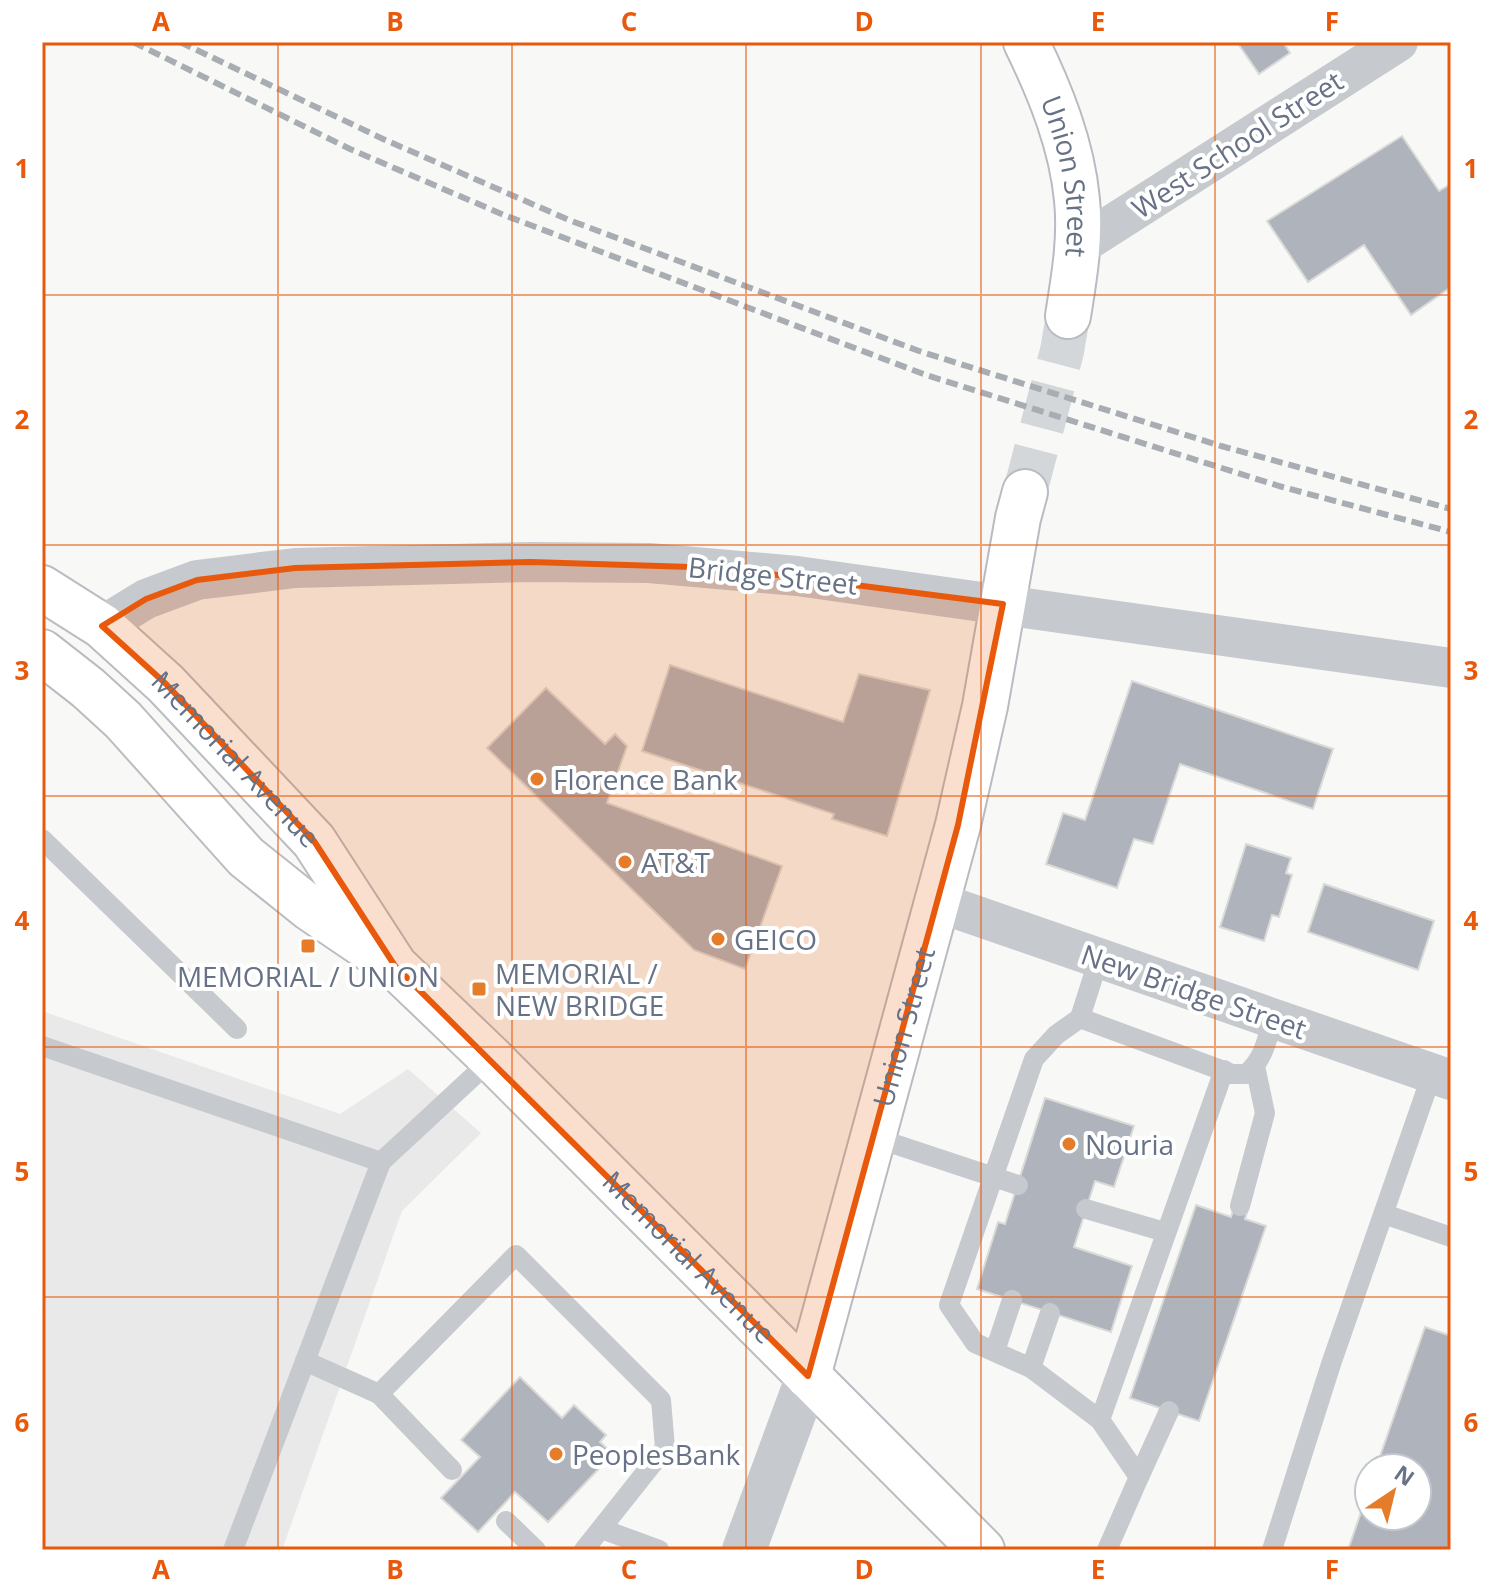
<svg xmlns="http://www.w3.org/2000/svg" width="1493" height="1592" font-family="'Open Sans',sans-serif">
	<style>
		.built { fill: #e9e9e9 }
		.building { fill: #aeb3bc; stroke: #dadad8; stroke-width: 2 }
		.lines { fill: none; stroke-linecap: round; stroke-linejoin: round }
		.secondary-tunnel { stroke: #d4d7da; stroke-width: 44; stroke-dasharray: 44 22; stroke-linecap: butt }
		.secondary-casing { stroke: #b8bcc2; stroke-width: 48 }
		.primary-casing { stroke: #b9bcc1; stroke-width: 48 }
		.service { stroke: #c6c9cd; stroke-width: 20 }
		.minor { stroke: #c6c9cd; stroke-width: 40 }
		.tertiary { stroke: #c6c9cd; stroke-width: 44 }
		.secondary { stroke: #fff; stroke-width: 44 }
		.primary { stroke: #fff; stroke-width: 44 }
		.rail { stroke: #a8acb3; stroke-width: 6; stroke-dasharray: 12 6; stroke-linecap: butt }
		.marked { fill: #e8590c; fill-opacity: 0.2; stroke: #e8590c; stroke-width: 6; stroke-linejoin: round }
		.grid { fill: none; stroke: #e8590c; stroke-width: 2; stroke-opacity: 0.55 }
		.poi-dot { fill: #e57c2a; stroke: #fff; stroke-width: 3 }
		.labels { text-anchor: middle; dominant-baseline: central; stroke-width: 8; stroke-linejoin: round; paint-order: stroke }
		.street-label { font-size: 28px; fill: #677287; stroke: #fff }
		.poi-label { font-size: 28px; fill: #677287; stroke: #fff; text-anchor: start }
		.neatline { fill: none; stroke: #e8590c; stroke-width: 3 }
		.grid-label { font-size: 26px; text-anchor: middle; font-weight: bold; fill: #e8590c }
	</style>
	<rect width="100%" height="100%" fill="#f8f9f6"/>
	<path class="built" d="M 42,1011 L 340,1114 L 408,1069 L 481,1133 L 402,1211 L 282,1550 L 42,1550 Z"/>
	<g class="building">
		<path d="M 1237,42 L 1283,42 L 1290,53 L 1259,74 Z"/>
		<path d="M 1402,136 L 1439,191 L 1451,184 L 1451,287 L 1411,315 L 1364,245 L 1308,282 L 1267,221 Z"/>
		<path d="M 670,665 L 843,722 L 859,674 L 930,690 L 887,836 L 832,819 L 834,814 L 642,751 Z"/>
		<path d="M 1132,681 L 1333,749 L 1313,809 L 1180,764 L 1153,844 L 1134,839 L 1117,888 L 1046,864 L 1063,813 L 1085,820 Z"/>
		<path d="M 546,688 L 605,744 L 615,734 L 627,746 L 607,803 L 782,866 L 745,969 L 694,950 L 487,748 Z"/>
		<path d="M 1246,844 L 1291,858 L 1286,873 L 1292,875 L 1279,917 L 1272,915 L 1264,941 L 1220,927 Z"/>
		<path d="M 1324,884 L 1434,921 L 1418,970 L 1308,932 Z"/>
		<path d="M 1045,1098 L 1134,1126 L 1114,1187 L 1095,1181 L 1074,1247 L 1132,1266 L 1111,1332 L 977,1289 L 998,1222 L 1005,1224 Z"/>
		<path d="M 1196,1205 L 1231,1217 L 1235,1205 L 1248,1209 L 1245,1219 L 1266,1226 L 1199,1421 L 1130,1398 Z"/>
		<path d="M 1425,1327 L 1451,1336 L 1451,1550 L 1348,1550 L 1369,1489 L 1369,1516 L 1417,1516 L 1417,1468 L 1376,1468 Z"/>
		<path d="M 520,1377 L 562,1418 L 574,1405 L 606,1435 L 600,1442 L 613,1454 L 548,1522 L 515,1492 L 478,1532 L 441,1498 L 480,1457 L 461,1440 Z"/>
	</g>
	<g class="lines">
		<path class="secondary-tunnel" d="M 1025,492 L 1062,351 L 1068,316"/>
		<g class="secondary-casing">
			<g id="secondary">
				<path id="s1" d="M 1026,42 C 1050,91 1072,145 1077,200 C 1081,239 1074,278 1068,316"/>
				<path id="s2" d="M 808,1376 L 958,825 L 985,706 L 1018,518 L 1025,492"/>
			</g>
		</g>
		<g class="primary-casing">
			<g id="primary">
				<path id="s3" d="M 42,588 L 102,626 L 166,684 L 314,841 L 395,966 L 492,1059 L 982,1550"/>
				<path d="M 42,652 L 88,688 L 123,720 L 246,857 L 311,909 L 376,953"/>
			</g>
		</g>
		<g class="service">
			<path d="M 42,839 L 237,1029"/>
			<path d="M 1099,958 L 1080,1018 L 1232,1074 L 1246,1074 C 1264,1059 1267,1040 1273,1018"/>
			<path d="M 1080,1018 L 1056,1035 L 1034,1059 L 949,1305 L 975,1343 L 1031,1368 L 1100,1420 L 1139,1477 L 1107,1550"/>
			<path d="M 42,1046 L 381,1162 L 492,1059"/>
			<path d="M 873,1137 L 1018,1185"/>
			<path d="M 1240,1206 L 1265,1113 L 1255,1066"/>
			<path d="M 1086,1209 L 1165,1232"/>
			<path d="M 1384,1214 L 1451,1237"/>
			<path d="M 995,1351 L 1012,1300"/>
			<path d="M 305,1361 L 379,1394 L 516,1255 L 661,1400 L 665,1448 L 584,1550"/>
			<path d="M 1031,1368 L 1050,1313"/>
			<path d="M 379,1394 L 452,1470"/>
			<path d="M 1100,1420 L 1224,1070"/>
			<path d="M 1139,1477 L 1169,1411"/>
			<path d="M 506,1521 L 536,1550"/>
			<path d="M 602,1529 L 659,1550"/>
			<path d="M 233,1550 L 381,1162"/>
			<path d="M 1272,1550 L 1331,1364 L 1432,1074"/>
		</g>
		<g class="minor">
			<path d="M 1077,247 L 1398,42"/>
			<path d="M 102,626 L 146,599 L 197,580 L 295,568 L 531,562 L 649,563 L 797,576 L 1451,668"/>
			<path d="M 937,902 L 1451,1080"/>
		</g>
		<path class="tertiary" d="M 744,1550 L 808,1376"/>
		<use href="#secondary" class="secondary"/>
		<use href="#primary" class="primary"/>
		<g class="rail">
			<path d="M 133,42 L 350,149 L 504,215 L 926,375 L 1279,486 L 1451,532"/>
			<path d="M 180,42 L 383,139 L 569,220 L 919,351 L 1221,446 L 1451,509"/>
		</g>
	</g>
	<path class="marked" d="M 531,562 L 723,568 L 1003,604 L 958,825 L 808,1376 L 395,966 L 314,841 L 166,684 L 102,626 L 146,599 L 197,580 L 295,568 Z"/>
	<path class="grid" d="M 278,42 L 278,1550M 512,42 L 512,1550M 746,42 L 746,1550M 981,42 L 981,1550M 1215,42 L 1215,1550M 42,295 L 1451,295M 42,545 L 1451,545M 42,796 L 1451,796M 42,1047 L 1451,1047M 42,1297 L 1451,1297"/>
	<g class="poi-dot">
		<circle cx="537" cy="779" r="8"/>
		<circle cx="625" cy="862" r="8"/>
		<circle cx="718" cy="939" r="8"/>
		<rect x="300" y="938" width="16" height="16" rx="4"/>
		<rect x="471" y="981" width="16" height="16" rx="4"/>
		<circle cx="1069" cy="1144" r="8"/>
		<circle cx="556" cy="1454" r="8"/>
	</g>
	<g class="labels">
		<g class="street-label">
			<text transform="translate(1237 144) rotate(-33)">West School Street</text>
			<text stroke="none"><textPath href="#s1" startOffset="142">Union Street</textPath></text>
			<text transform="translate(773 575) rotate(6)">Bridge Street</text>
			<text stroke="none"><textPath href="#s3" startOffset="260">Memorial Avenue</textPath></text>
			<text transform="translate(1194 991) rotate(19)">New Bridge Street</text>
			<text stroke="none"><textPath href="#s2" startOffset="362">Union Street</textPath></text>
			<text stroke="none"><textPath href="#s3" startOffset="936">Memorial Avenue</textPath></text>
		</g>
		<g class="poi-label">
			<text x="553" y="779">Florence Bank</text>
			<text x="641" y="862">AT&amp;T</text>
			<text x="734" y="939">GEICO</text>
			<text x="495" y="973">MEMORIAL /<tspan x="495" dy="32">NEW BRIDGE</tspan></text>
			<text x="308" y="976" text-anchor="middle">MEMORIAL / UNION</text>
			<text x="1085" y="1144">Nouria</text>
			<text x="572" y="1454">PeoplesBank</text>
		</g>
	</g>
	<rect width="1493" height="1592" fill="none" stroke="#ffffff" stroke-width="88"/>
	<g transform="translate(1393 1492) rotate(35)"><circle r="38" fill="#ffffff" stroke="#c2c7cf" stroke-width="2"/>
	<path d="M0-6L14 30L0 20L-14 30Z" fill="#e57c2a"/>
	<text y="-12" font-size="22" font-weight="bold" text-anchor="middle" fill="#677287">N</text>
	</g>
	<rect x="44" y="44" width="1405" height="1504" class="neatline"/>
	<g class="grid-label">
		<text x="161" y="31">A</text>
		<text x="395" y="31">B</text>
		<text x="629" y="31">C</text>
		<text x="864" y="31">D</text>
		<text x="1098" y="31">E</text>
		<text x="1332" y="31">F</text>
		<text x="22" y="178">1</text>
		<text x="1471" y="178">1</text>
		<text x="22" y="429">2</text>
		<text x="1471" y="429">2</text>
		<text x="22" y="680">3</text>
		<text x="1471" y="680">3</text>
		<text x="22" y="930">4</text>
		<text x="1471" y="930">4</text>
		<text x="22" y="1181">5</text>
		<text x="1471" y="1181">5</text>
		<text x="22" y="1432">6</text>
		<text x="1471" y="1432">6</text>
		<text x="161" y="1579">A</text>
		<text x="395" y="1579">B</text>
		<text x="629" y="1579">C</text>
		<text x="864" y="1579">D</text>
		<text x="1098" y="1579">E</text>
		<text x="1332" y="1579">F</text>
	</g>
</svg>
